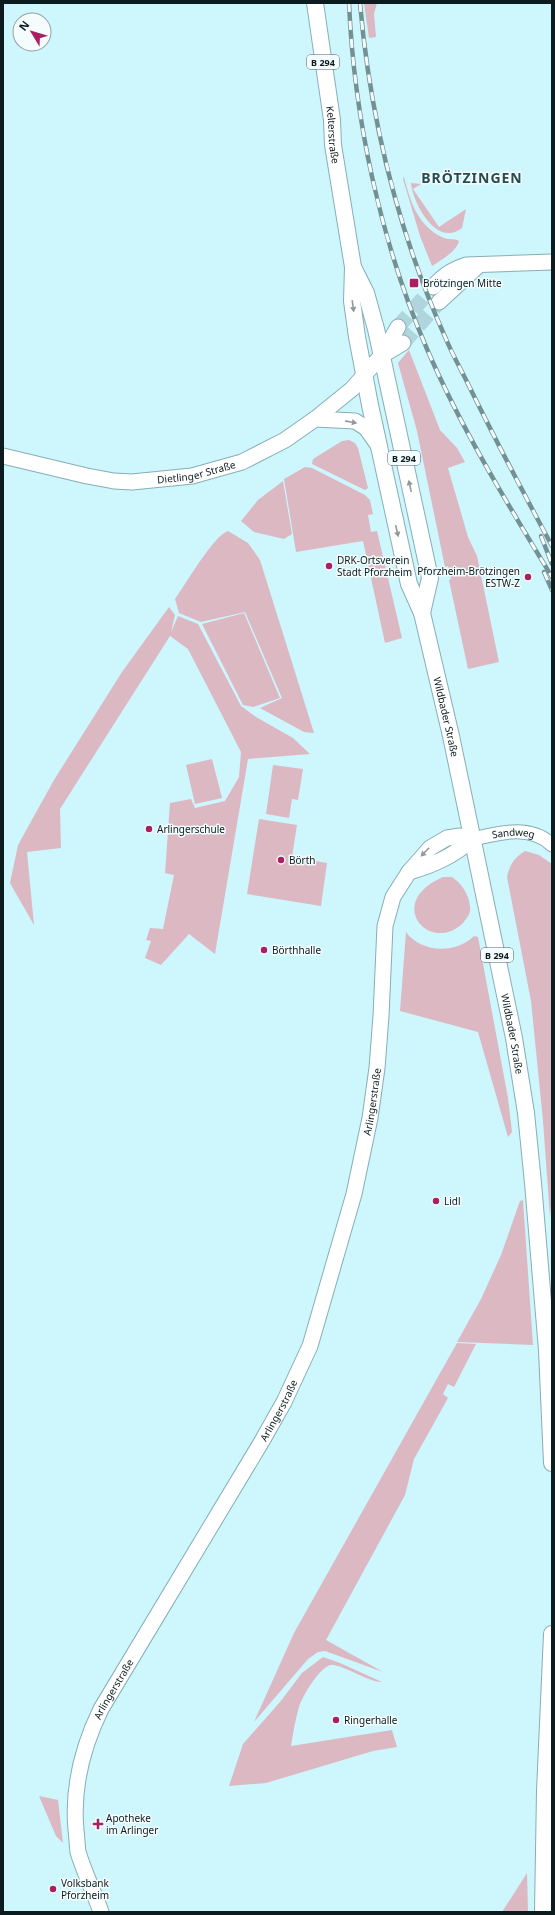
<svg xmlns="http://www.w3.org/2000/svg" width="555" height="1915" font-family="'Noto Sans',sans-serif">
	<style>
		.green { fill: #dcb8c3 }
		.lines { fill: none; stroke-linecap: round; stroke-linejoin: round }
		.secondary-tunnel { stroke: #b0d5dc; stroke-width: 15; stroke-dasharray: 15 8; stroke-linecap: butt }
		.tertiary-casing { stroke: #87aeb5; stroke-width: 15 }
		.secondary-casing { stroke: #87aeb5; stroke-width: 17 }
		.primary-casing { stroke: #87aeb5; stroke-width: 18 }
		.tertiary { stroke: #fff; stroke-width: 13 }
		.secondary { stroke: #fff; stroke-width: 15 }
		.primary { stroke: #fff; stroke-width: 16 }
		.rail-casing { stroke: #739195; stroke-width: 4.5 }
		.rail { stroke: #f4fcfd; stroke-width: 3; stroke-dasharray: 9; stroke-linecap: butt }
		.oneway { fill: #92999a }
		.poi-dot { fill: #aa1f61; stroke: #f4fcfd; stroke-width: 1.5 }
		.labels { text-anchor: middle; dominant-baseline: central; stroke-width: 3; stroke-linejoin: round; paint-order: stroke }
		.shield { fill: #f4fcfd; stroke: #525f61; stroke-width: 1 }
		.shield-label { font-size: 9px; font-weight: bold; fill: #0c1c1e }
		.street-label { font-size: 10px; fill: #0c1c1e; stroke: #f4fcfd }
		.poi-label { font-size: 10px; fill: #0c1c1e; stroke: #f4fcfd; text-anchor: start }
		.district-label { font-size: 14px; font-weight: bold; letter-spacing: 1px; fill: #264b51; stroke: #f4fcfd }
	</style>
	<rect width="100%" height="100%" fill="#cdf6fd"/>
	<g class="green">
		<path d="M 364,3 L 377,3 L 374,14 L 376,37 L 369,38 Z"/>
		<path d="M 404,177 C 410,201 418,227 444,238 C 449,240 454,238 459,241 C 456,252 441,260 432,266 L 420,236 L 403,179 Z"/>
		<path d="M 411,183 L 421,184 L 413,189 L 439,227 L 466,209 L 462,228 C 437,248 413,204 411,183 Z"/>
		<path d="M 409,350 L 440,430 L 457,448 L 465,462 L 448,468 L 468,537 L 477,556 L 499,662 L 468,669 L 449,580 L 451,579 L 448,566 L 445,567 L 417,431 L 398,363 Z"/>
		<path d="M 349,440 L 355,443 L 358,448 L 368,488 L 365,490 L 312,464 L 313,459 L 342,441 Z"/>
		<path d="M 305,467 L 312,468 L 365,495 L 370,500 L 373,514 L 368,515 L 371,532 L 377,531 L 402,638 L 385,643 L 363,541 L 296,552 L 284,479 Z"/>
		<path d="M 283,481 L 292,534 L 284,539 L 254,532 L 241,521 L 258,500 Z"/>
		<path d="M 228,531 L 248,543 L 260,560 L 314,733 L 304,732 L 260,708 L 282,698 L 245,612 L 201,622 L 179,613 L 175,599 C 186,584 213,536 228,531 Z"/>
		<path d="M 169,607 L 175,615 L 171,632 L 178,616 L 198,624 L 241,706 L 256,717 L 293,738 L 310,754 L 248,759 L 215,954 L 189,934 L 161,965 L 145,958 L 151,941 L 146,940 L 150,928 L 163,929 L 174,875 L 165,873 L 170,803 L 191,799 L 195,808 L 225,801 L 239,777 L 241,752 L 188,649 L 170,636 L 60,809 L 61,848 L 27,852 L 34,925 L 10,883 L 18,845 L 54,780 L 122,672 Z"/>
		<path d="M 244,613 L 280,698 L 253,707 L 243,705 L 202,624 Z"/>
		<path d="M 212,759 L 222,798 L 195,804 L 186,765 Z"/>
		<path d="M 273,765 L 303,769 L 298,800 L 292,799 L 289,818 L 266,814 Z"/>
		<path d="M 259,819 L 297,825 L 292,857 L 327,863 L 321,906 L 247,894 Z"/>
		<path d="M 525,851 L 539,855 L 552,864 L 552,1195 L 550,1217 L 543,1121 L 531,1001 L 507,877 C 510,864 514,858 525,851 Z"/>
		<path d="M 443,877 L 452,877 C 462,884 469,894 470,907 C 471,913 467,918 463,923 C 431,955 383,903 443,877 Z"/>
		<path d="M 406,932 C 421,953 456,954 474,936 L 478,937 L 508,1098 L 512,1132 L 508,1137 L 478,1032 L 400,1011 Z"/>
		<path d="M 523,1200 L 533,1345 L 457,1342 L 481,1299 L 501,1255 L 520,1201 Z"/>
		<path d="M 457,1343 L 476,1344 L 454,1387 L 448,1384 L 443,1394 L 448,1398 L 414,1459 L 405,1495 L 326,1640 L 383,1672 L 325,1651 L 318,1652 L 308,1659 L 254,1722 L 294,1633 Z"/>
		<path d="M 323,1657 L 340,1663 L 382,1682 C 369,1682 349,1668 334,1665 C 322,1662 302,1697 299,1707 C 295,1720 293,1734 291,1746 L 392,1730 L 397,1747 L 373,1751 L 266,1783 L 229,1786 L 243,1744 L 280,1702 L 302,1673 Z"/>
		<path d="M 39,1796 L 58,1800 L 63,1843 L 56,1836 Z"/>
		<path d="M 527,1873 L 528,1912 L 502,1912 Z"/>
	</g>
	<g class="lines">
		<g class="secondary-tunnel">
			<path d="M 398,327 L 433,287"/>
			<path d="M 403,343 L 439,302"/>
		</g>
		<g class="tertiary-casing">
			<g id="tertiary">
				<path id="s1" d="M 473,839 C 499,833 530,824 552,845"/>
			</g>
		</g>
		<g class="secondary-casing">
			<g id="secondary">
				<path d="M 433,287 C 443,276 451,270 466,265 L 552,262"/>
				<path d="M 439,302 L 479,265"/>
				<path d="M 381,356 L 403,343"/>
				<path d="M 315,419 L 355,421 L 366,428 L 378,445"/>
				<path id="s2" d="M 3,456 L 87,476 L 114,481 L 132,482 L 192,476 L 242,462 L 285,440 L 315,419 L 352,389 L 381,356 L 398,327"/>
				<path d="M 409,872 C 434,865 453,856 473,839"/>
				<path id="s3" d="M 101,1912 C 94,1892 84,1872 78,1852 C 77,1845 77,1837 76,1830 C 72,1787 82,1748 101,1709 L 262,1441 L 284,1402 L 310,1346 L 354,1194 L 370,1118 L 377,1068 L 381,1016 L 385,926 L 393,897 L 409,872 L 430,848 L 447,838 L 460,836 L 473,839"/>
			</g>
		</g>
		<g class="primary-casing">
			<g id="primary">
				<path id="s4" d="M 315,3 L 332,120 L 333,145 L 353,267 L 352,301 L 357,337 L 370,405 L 409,584 L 422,613 L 451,736 L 514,1038 L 526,1113 L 533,1183 L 547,1350 L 552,1463"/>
				<path d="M 354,269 L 366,293 L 376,329 L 430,578 L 422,613"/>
				<path d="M 543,1912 L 545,1791 L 552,1634"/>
			</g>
		</g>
		<use href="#tertiary" class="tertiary"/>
		<use href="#secondary" class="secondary"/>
		<use href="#primary" class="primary"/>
		<g class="rail-casing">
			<g id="rail">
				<path d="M 349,3 C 354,118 381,243 427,349 C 461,428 507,503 552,577"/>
				<path d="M 360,3 C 370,118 399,234 446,339 C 453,356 462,371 470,388 C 496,441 524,494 552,546"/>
				<path d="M 541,536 L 552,564"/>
				<path d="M 544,572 L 552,590"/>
			</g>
		</g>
		<use href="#rail" class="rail"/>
	</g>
	<defs><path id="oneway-solid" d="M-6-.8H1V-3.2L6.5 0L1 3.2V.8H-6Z"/></defs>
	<g class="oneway">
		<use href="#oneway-solid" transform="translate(353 306) rotate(82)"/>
		<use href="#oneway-solid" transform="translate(351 422) rotate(11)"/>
		<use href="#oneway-solid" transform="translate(410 486) rotate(-102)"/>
		<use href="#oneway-solid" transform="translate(397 531) rotate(77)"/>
		<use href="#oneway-solid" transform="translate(425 852) rotate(134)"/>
	</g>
	<g class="poi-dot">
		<rect x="409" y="278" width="10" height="10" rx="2"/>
		<circle cx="329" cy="566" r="4"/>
		<circle cx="528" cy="577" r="4"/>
		<circle cx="149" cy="829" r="4"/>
		<circle cx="281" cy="860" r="4"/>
		<circle cx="264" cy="950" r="4"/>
		<circle cx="436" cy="1201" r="4"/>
		<circle cx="336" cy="1720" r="4"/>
		<path d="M96 1818h4v4h4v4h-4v4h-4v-4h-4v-4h4z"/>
		<circle cx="53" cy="1889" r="4"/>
	</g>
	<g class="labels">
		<g class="shield">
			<rect x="307" y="55" width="32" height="14" rx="3"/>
			<rect x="388" y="451" width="32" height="14" rx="3"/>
			<rect x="481" y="948" width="32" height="14" rx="3"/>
		</g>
		<g class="shield-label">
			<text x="323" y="62">B 294</text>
			<text x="404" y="458">B 294</text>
			<text x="497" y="955">B 294</text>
		</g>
		<g class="street-label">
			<text stroke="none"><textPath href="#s4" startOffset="133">Kelterstraße</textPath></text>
			<text stroke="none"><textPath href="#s2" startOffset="197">Dietlinger Straße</textPath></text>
			<text stroke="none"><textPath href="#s4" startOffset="728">Wildbader Straße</textPath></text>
			<text stroke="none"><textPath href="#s1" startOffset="41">Sandweg</textPath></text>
			<text stroke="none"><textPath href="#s4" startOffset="1052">Wildbader Straße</textPath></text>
			<text stroke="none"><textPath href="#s3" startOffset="883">Arlingerstraße</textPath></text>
			<text stroke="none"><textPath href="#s3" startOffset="559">Arlingerstraße</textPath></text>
			<text stroke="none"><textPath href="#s3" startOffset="235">Arlingerstraße</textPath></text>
		</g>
		<g class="poi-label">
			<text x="423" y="283">Brötzingen Mitte</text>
			<text x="337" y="560">DRK-Ortsverein<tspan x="337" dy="12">Stadt Pforzheim</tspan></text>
			<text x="520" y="571" text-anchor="end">Pforzheim-Brötzingen<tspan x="520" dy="12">ESTW-Z</tspan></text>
			<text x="157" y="829">Arlingerschule</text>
			<text x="289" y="860">Börth</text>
			<text x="272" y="950">Börthhalle</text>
			<text x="444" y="1201">Lidl</text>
			<text x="344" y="1720">Ringerhalle</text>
			<text x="106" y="1818">Apotheke<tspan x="106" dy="12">im Arlinger</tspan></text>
			<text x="61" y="1883">Volksbank<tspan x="61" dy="12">Pforzheim</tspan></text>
		</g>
		<g class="district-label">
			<text x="472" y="177">BRÖTZINGEN</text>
		</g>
	</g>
	<rect width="555" height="1915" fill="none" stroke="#0c1c1e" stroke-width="8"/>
	<g transform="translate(32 32) rotate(308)"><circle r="19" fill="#f4fcfd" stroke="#97a2a4"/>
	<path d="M0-3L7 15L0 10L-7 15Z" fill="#aa1f61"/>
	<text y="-6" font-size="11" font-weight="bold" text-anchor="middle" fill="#0c1c1e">N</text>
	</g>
</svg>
